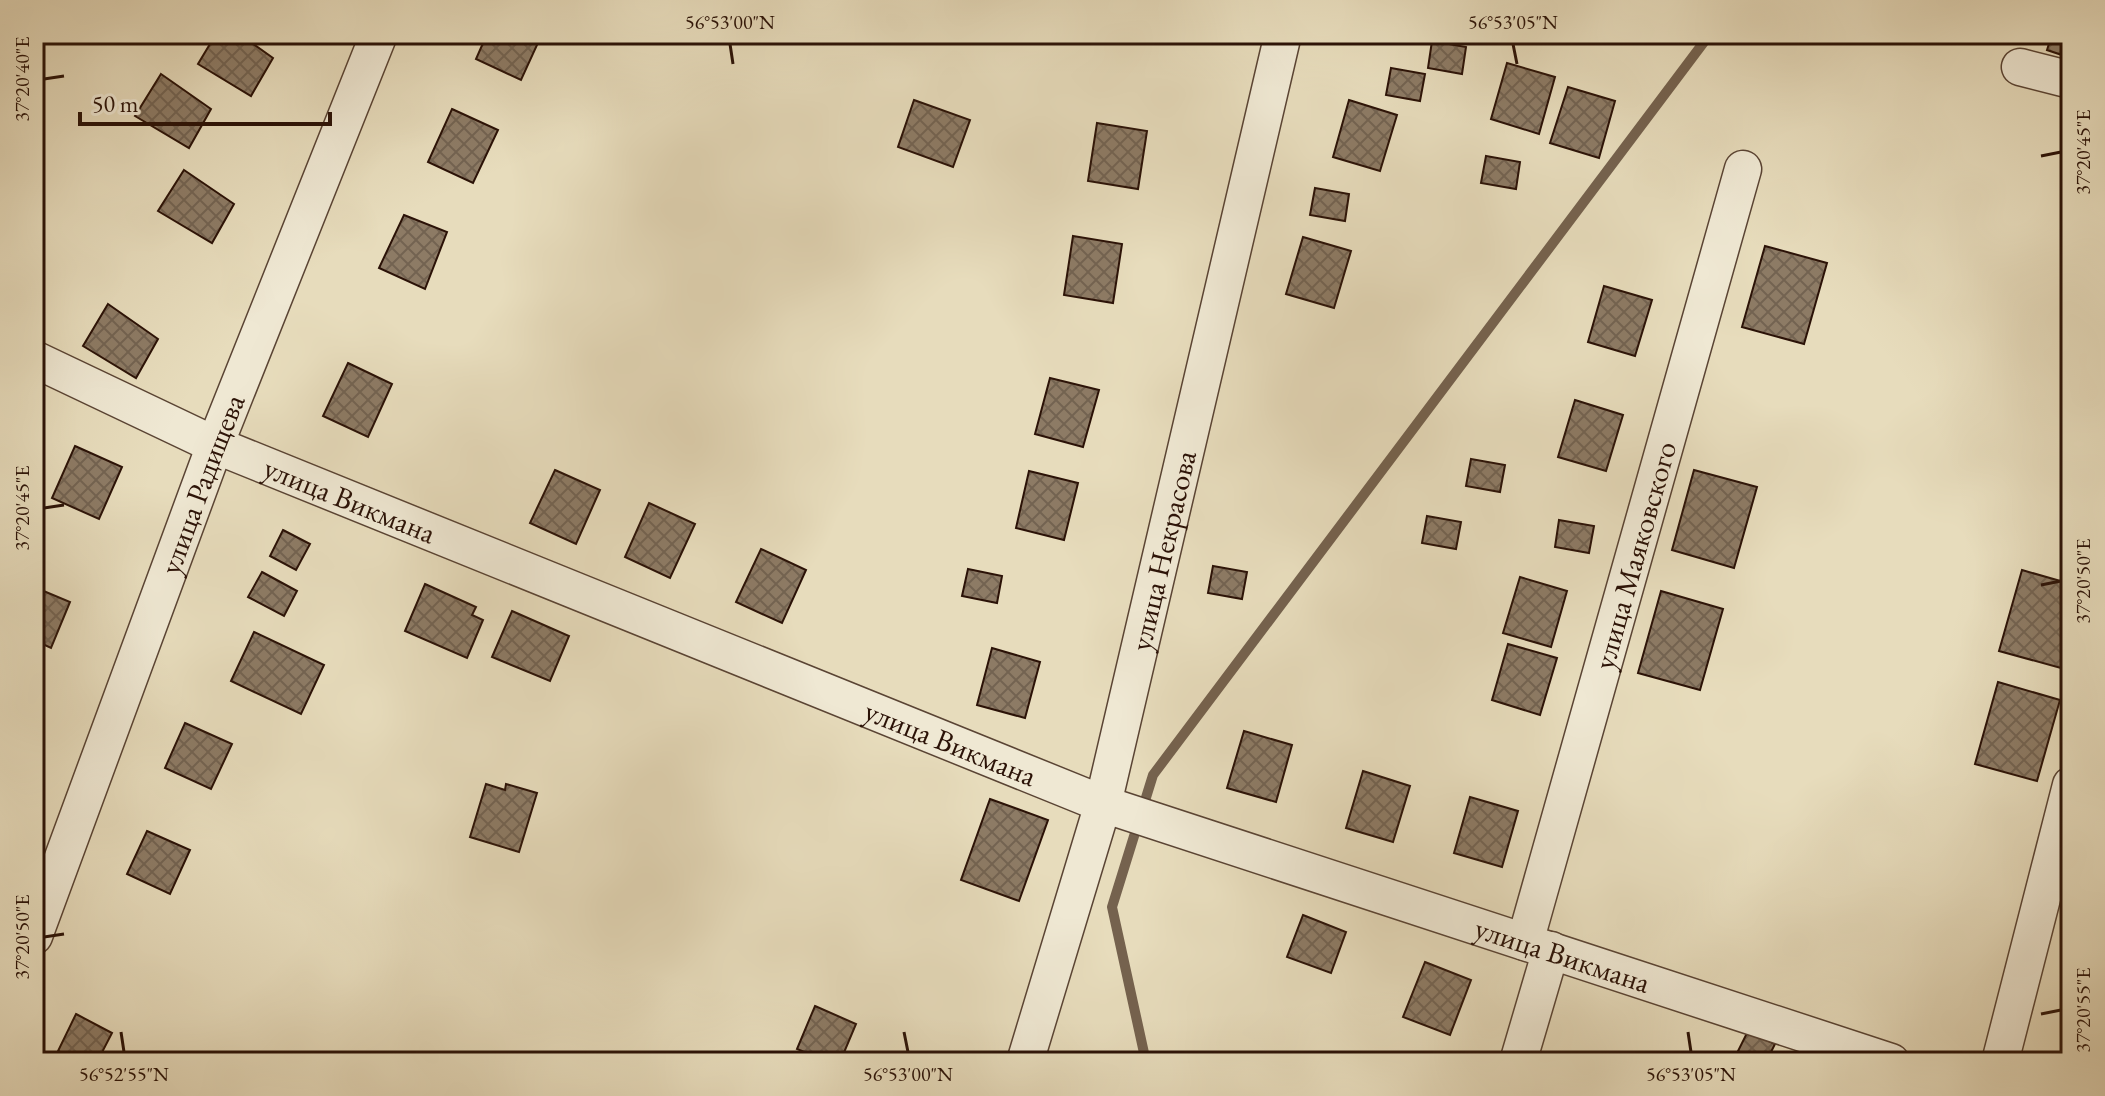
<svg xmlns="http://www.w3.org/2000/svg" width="2105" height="1096" font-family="'EB Garamond',serif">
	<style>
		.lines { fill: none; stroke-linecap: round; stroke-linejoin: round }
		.stream { stroke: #75624e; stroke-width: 10 }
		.building { fill: url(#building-cross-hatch); stroke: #2b1207; stroke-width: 2 }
		.minor-casing { stroke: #5a4434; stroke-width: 39 }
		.minor { stroke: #efe8d3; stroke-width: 36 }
		.ticks { fill: none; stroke: #2b1207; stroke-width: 3 }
		.labels { text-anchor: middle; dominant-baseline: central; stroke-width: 6; stroke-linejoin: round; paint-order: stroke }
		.street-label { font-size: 30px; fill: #2b1207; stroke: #efe8d3 }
		.neatline { fill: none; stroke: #2b1207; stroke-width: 3 }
		.ticks-label { font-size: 20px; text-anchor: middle; fill: #2b1207 }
	</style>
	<defs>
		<pattern id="building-cross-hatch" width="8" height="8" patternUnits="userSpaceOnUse" patternTransform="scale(2)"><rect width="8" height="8" fill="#8d7b65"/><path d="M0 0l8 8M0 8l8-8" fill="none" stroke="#736351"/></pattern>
	</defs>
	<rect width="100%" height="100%" fill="#e7dcbc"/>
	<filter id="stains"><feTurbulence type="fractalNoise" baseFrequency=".0025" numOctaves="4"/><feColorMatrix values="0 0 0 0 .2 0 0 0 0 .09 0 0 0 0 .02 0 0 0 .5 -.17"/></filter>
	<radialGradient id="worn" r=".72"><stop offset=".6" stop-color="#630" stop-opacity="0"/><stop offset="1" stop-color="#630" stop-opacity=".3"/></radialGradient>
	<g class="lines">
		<path class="stream" d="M 1146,1062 L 1112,907 L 1153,775 L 1710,34"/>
	</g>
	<g class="building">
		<path d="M 216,34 L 239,34 L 273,58 L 251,96 L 198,64 Z"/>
		<path d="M 487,34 L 542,34 L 521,80 L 476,59 Z"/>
		<path d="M 2052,34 L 2071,34 L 2071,58 L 2047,50 Z"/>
		<path d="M 1432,41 L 1466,47 L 1462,74 L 1428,68 Z"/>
		<path d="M 1507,63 L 1555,77 L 1539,134 L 1491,119 Z"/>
		<path d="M 1391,68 L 1425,74 L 1420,101 L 1386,95 Z"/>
		<path d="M 161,74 L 211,109 L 189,148 L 135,116 Z"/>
		<path d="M 1568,87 L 1615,101 L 1599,158 L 1550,143 Z"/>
		<path d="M 914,100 L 970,120 L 953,167 L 898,147 Z"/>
		<path d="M 1349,100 L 1397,115 L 1380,171 L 1333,157 Z"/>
		<path d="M 452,109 L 498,130 L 473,183 L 428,162 Z"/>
		<path d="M 1097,123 L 1147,131 L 1138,189 L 1088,181 Z"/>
		<path d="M 1486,156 L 1520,162 L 1516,189 L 1481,183 Z"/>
		<path d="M 184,170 L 234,204 L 212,243 L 158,211 Z"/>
		<path d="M 1315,188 L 1349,194 L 1345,221 L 1310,215 Z"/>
		<path d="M 404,215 L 447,232 L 425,289 L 379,268 Z"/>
		<path d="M 1073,236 L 1122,244 L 1113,303 L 1064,295 Z"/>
		<path d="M 1303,237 L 1351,251 L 1334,308 L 1286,294 Z"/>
		<path d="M 1765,246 L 1827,263 L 1804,344 L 1742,327 Z"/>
		<path d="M 1604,286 L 1652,300 L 1635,356 L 1588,342 Z"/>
		<path d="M 108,304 L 158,339 L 136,378 L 83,346 Z"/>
		<path d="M 348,363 L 392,384 L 368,437 L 323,416 Z"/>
		<path d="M 1050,378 L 1099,390 L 1083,447 L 1035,434 Z"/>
		<path d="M 1575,400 L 1623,415 L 1606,471 L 1558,457 Z"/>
		<path d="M 75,446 L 122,467 L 99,519 L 52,498 Z"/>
		<path d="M 1471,459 L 1505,465 L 1500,492 L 1466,486 Z"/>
		<path d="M 555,470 L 600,490 L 576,544 L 530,523 Z"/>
		<path d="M 1694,470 L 1757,487 L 1734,568 L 1672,550 Z"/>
		<path d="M 1029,471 L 1078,483 L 1064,540 L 1016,528 Z"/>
		<path d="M 649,503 L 695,524 L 670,578 L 625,557 Z"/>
		<path d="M 1427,516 L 1461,522 L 1456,549 L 1422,543 Z"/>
		<path d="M 1559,520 L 1594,526 L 1589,553 L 1555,547 Z"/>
		<path d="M 283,530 L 310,544 L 296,570 L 270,556 Z"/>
		<path d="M 761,549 L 806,570 L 782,623 L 736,602 Z"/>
		<path d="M 1213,566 L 1247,572 L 1242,599 L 1208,593 Z"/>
		<path d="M 968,569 L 1002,576 L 997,603 L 962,596 Z"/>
		<path d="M 2022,570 L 2071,584 L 2071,633 L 2061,668 L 1999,651 Z"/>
		<path d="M 262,572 L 297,591 L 284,616 L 248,597 Z"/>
		<path d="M 1520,577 L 1567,591 L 1551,647 L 1503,633 Z"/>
		<path d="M 425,584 L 476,607 L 472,615 L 483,620 L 467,658 L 405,631 Z"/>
		<path d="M 34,587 L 70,602 L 51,648 L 34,640 Z"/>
		<path d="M 1661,591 L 1723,609 L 1700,690 L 1638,673 Z"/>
		<path d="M 512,611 L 569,636 L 550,681 L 492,657 Z"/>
		<path d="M 254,632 L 324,665 L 301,714 L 231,681 Z"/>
		<path d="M 1508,644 L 1557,658 L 1540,715 L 1492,700 Z"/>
		<path d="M 992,648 L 1040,662 L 1025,718 L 977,705 Z"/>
		<path d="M 1998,682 L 2060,700 L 2037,781 L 1975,764 Z"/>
		<path d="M 185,723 L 232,744 L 211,789 L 165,768 Z"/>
		<path d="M 1244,731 L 1292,745 L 1276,802 L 1227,788 Z"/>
		<path d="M 1363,771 L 1410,786 L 1393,842 L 1346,828 Z"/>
		<path d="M 486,784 L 505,790 L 506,784 L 537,793 L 519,852 L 470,837 Z"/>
		<path d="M 1470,797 L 1518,811 L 1502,867 L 1454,853 Z"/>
		<path d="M 990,799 L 1048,820 L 1019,901 L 961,880 Z"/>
		<path d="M 147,831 L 190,850 L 170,894 L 127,874 Z"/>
		<path d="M 1303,915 L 1346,932 L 1331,973 L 1287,957 Z"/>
		<path d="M 1425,962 L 1471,980 L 1450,1035 L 1403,1017 Z"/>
		<path d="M 815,1006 L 856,1024 L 840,1062 L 829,1062 L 797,1049 Z"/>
		<path d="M 76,1014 L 112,1033 L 97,1062 L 80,1062 L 58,1051 Z"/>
		<path d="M 2071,1022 L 2071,1056 L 2062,1053 Z"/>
		<path d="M 1748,1031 L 1775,1044 L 1766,1062 L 1750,1062 L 1736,1055 Z"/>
		<path d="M 1798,1050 L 1826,1058 L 1825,1062 L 1794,1062 Z"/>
	</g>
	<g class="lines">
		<g class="minor-casing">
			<g id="minor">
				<path d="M 2020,67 L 2071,80"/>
				<path id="s1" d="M 34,359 L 215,445 L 1103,804 L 1891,1062"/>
				<path id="s2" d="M 34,936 L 215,445 L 379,34"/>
				<path id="s3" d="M 1525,942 L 1743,169"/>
				<path id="s4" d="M 1025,1062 L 1103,804 L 1283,34"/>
				<path d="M 1518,1062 L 1551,950"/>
				<path d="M 2000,1062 L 2071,785"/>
			</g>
		</g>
		<use href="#minor" class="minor"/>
	</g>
	<path class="ticks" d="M 730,44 L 733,64M 1513,44 L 1517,64M 44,79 L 64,76M 2041,156 L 2061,152M 44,508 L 64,505M 2041,585 L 2061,581M 44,937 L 64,934M 2041,1014 L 2061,1010M 121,1032 L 124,1052M 904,1032 L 908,1052M 1688,1032 L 1691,1052"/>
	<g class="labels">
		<g class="street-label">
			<text stroke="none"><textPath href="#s2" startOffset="482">улица Радищева</textPath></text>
			<text stroke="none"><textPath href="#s1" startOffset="346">улица Викмана</textPath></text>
			<text stroke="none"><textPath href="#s4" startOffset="530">улица Некрасова</textPath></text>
			<text stroke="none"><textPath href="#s3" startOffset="402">улица Маяковского</textPath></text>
			<text stroke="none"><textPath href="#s1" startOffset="994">улица Викмана</textPath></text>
			<text stroke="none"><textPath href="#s1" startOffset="1642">улица Викмана</textPath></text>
		</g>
	</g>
	<rect width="2105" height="1096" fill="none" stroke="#e7dcbc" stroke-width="88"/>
	<path d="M80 112v12h250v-12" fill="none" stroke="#2b1207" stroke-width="4"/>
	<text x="92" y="112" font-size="24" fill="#2b1207" stroke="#efe8d3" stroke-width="6" paint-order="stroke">50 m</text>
	<rect x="44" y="44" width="2017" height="1008" class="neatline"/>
	<g class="ticks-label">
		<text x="730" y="29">56°53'00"N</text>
		<text x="1513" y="29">56°53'05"N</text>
		<text transform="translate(22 79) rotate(-90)" y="7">37°20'40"E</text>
		<text transform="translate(2083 152) rotate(-90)" y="7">37°20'45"E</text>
		<text transform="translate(22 508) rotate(-90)" y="7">37°20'45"E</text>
		<text transform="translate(2083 581) rotate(-90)" y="7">37°20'50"E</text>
		<text transform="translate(22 937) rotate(-90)" y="7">37°20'50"E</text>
		<text transform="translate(2083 1010) rotate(-90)" y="7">37°20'55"E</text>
		<text x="124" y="1081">56°52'55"N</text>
		<text x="908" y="1081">56°53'00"N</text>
		<text x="1691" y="1081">56°53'05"N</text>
	</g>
	<rect width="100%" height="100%" filter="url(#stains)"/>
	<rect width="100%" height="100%" fill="url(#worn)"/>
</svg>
